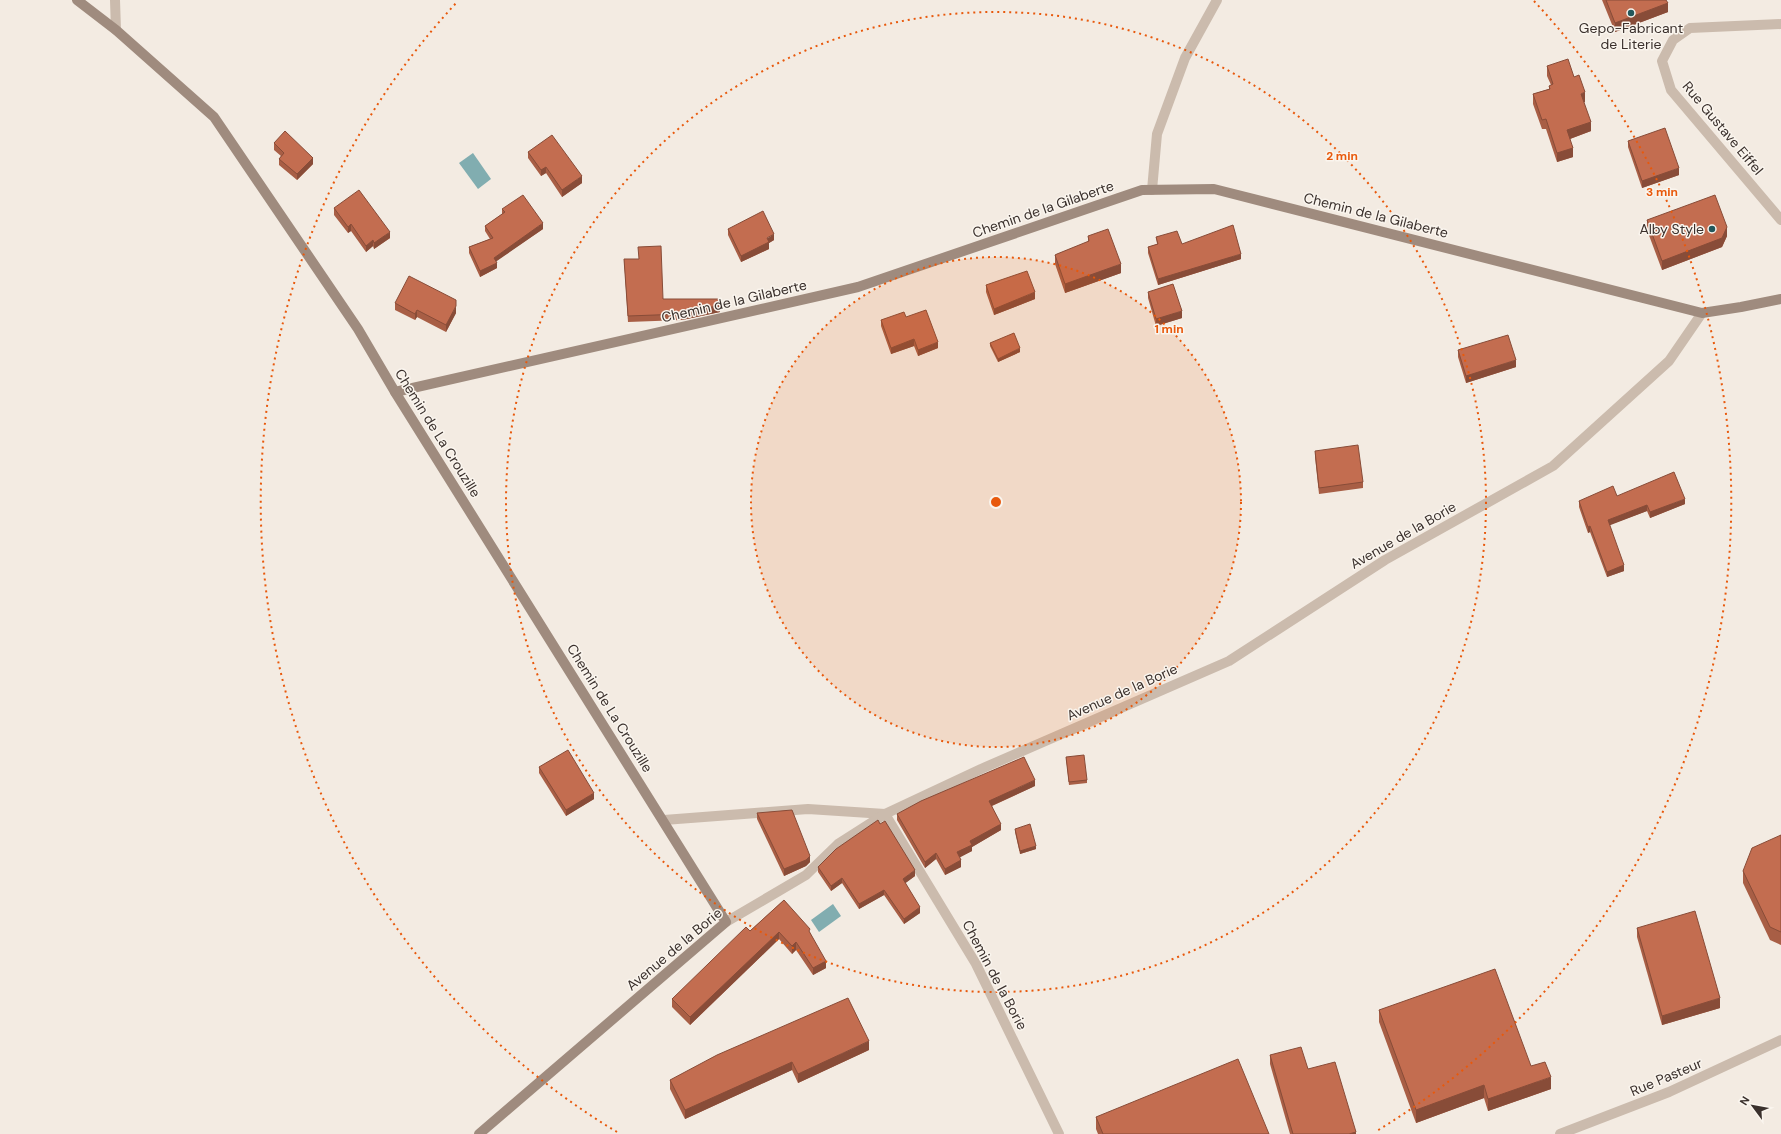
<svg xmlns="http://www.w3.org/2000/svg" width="1781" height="1134" font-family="'DM Sans',sans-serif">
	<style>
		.water { fill: #81adb0 }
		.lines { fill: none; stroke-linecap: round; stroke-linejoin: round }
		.lane { stroke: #cbbbad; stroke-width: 10 }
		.street { stroke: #cbbbad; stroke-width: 10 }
		.secondary { stroke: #9f8b7e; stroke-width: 10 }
		.wall { fill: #a85e45 }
		.shaded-wall { fill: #884c38 }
		.building { fill: #c36d50; stroke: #884c38 }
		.ring { fill: none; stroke: #e8590c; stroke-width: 2; stroke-dasharray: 2 4 }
		.poi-dot { fill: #22575b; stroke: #faf5ee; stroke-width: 1.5 }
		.labels { text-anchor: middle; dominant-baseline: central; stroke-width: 3; stroke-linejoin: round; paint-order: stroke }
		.poi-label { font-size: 14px; fill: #3a302c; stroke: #faf5ee }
		.street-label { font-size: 14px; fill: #3a302c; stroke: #faf5ee }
		.centre { fill: #e8590c; stroke: #faf5ee; stroke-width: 2 }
		.ring-label { font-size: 12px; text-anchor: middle; font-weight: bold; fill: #e8590c; stroke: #faf5ee; stroke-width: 3; stroke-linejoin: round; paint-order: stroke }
	</style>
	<rect width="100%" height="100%" fill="#f3ebe2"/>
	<g class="water">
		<path d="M 473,153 L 491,179 L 478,189 L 459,163 Z"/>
		<path d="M 833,904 L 841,916 L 819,932 L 811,920 Z"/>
	</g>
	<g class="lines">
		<path class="lane" d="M 1152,190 L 1157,134 L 1185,58 L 1217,0"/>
		<g class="street">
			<path d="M 115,0 L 116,30"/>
			<path d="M 1781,24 L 1690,28 L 1673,40 L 1662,61 L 1671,90 L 1781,220"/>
			<path d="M 885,814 L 976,964 L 1059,1134"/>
			<path d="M 664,820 L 808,809 L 885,814"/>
			<path d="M 726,922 L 806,875 L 838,844 L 885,814 L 981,769 L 1229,661 L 1385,560 L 1553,466 L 1669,361 L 1702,313"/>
			<path d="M 1560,1134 L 1669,1092 L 1781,1040"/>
		</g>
		<g class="secondary">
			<path d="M 77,0 L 116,30 L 214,117 L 358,329 L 395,392 L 726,922 L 479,1134"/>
			<path d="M 395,392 L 858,287 L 1142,190 L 1214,189 L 1702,313 L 1741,307 L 1781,299"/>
		</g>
	</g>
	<g class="wall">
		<path d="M 1602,0 L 1666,0 L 1668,12 L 1615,32 Z"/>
		<path d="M 1547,66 L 1574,77 L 1585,102 L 1584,102 L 1591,131 L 1570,139 L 1573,157 L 1557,162 L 1546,129 L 1542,129 L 1533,104 L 1533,94 L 1549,89 L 1549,86 L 1551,85 L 1547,76 Z"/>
		<path d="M 1628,141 L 1679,175 L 1642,188 L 1628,147 Z"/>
		<path d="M 274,143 L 313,164 L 297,180 L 279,165 L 279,159 L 281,156 L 274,150 Z"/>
		<path d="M 528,152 L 582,183 L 562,197 L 546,173 L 541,176 L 528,158 Z"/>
		<path d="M 334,208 L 390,238 L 374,249 L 373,246 L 366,252 L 351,231 L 348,233 L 334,215 Z"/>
		<path d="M 502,209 L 543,229 L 496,261 L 497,268 L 480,277 L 469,253 L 469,247 L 490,239 L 485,231 L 485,226 L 502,214 Z"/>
		<path d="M 1647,220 L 1727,236 L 1722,247 L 1662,270 L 1647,230 Z"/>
		<path d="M 728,229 L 774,240 L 769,243 L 769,249 L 741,262 L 728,235 Z"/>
		<path d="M 1088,236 L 1121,273 L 1065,293 L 1055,264 L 1055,255 L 1088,242 Z"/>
		<path d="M 1156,237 L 1182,244 L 1241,259 L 1158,285 L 1148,253 L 1148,247 L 1157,244 Z"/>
		<path d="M 624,259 L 638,259 L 663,299 L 720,312 L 682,320 L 628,322 Z"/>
		<path d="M 986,285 L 1035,299 L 994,315 L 986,292 Z"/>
		<path d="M 1148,292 L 1182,318 L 1156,326 L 1148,298 Z"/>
		<path d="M 395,303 L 456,313 L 446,332 L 417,317 L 415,320 L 395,310 Z"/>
		<path d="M 881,320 L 938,348 L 918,356 L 914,346 L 891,354 L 881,326 Z"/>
		<path d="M 990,343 L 1020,352 L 998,362 L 990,346 Z"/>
		<path d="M 1458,350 L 1516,367 L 1466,383 L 1458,357 Z"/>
		<path d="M 1315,451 L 1363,482 L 1363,488 L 1319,494 L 1315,457 Z"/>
		<path d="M 1579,501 L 1685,504 L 1650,518 L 1647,511 L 1609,525 L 1624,571 L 1607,577 L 1590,532 L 1588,533 L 1579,507 Z"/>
		<path d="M 1066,757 L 1087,780 L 1087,783 L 1069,785 Z"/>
		<path d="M 539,767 L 594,799 L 566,816 L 539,773 Z"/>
		<path d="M 1035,786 L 992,806 L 1001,830 L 972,847 L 972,851 L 959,857 L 961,867 L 945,875 L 936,859 L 925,868 L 897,820 L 897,814 Z"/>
		<path d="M 757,813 L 810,862 L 806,866 L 784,876 L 757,819 Z"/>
		<path d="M 1015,829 L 1036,849 L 1020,854 L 1015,832 Z"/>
		<path d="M 1781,835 L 1781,945 L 1770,940 L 1743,883 L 1743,871 Z"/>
		<path d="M 818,867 L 915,876 L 905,883 L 920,913 L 904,924 L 884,895 L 859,909 L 842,883 L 831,891 L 818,872 Z"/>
		<path d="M 784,900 L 810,933 L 826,968 L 813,975 L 796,950 L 792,954 L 779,939 L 690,1025 L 672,1007 L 672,999 L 750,931 Z"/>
		<path d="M 1637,928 L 1720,1008 L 1662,1025 L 1637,937 Z"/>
		<path d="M 1379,1010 L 1551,1089 L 1488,1111 L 1484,1098 L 1416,1123 L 1379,1022 Z"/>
		<path d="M 869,1050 L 798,1083 L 792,1070 L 685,1119 L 670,1089 L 670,1080 Z"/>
		<path d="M 1270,1055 L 1308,1069 L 1356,1134 L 1290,1134 L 1270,1064 Z"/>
		<path d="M 1096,1117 L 1269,1134 L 1098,1134 L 1096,1129 Z"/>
	</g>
	<g class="shaded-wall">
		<path d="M 1668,3 L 1668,12 L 1615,32 L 1615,23 Z"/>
		<path d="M 1585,92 L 1585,102 L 1581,103 L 1581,94 Z"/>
		<path d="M 1591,122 L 1591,131 L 1567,140 L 1567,130 Z"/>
		<path d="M 1573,148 L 1573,157 L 1557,162 L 1557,153 Z"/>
		<path d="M 313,158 L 313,164 L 297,180 L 297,174 Z"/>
		<path d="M 546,167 L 546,173 L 541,176 L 541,170 Z"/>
		<path d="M 1679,168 L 1679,175 L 1642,188 L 1642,181 Z"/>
		<path d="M 582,176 L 582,183 L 562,197 L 562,190 Z"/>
		<path d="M 543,223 L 543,229 L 494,263 L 494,258 Z"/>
		<path d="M 351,224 L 351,231 L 348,233 L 348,227 Z"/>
		<path d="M 1727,227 L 1727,236 L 1722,247 L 1662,270 L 1662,261 Z"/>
		<path d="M 390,232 L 390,238 L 374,249 L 374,243 Z"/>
		<path d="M 774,234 L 774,240 L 769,243 L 769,249 L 741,262 L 741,256 Z"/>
		<path d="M 373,240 L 373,246 L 366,252 L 366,246 Z"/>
		<path d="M 1241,254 L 1241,259 L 1158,285 L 1158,279 Z"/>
		<path d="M 497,263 L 497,268 L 480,277 L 480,271 Z"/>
		<path d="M 1121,264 L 1121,273 L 1065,293 L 1065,284 Z"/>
		<path d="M 1035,292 L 1035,299 L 994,315 L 994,309 Z"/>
		<path d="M 720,305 L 720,312 L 682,320 L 682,314 Z"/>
		<path d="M 456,306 L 456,313 L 446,332 L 446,325 Z"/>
		<path d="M 417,310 L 417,317 L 415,320 L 415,314 Z"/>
		<path d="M 1182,311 L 1182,318 L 1156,326 L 1156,319 Z"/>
		<path d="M 914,339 L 914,346 L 891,354 L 891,348 Z"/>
		<path d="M 938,342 L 938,348 L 918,356 L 918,350 Z"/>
		<path d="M 1020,348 L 1020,352 L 998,362 L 998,359 Z"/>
		<path d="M 1516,360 L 1516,367 L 1466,383 L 1466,376 Z"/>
		<path d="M 1685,499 L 1685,504 L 1650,518 L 1650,512 Z"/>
		<path d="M 1647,505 L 1647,511 L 1608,526 L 1608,520 Z"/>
		<path d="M 1590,526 L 1590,532 L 1588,533 L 1588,527 Z"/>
		<path d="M 1624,565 L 1624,571 L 1607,577 L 1607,572 Z"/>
		<path d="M 1035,780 L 1035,786 L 989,807 L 989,801 Z"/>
		<path d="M 594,793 L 594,799 L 566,816 L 566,810 Z"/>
		<path d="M 1001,824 L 1001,830 L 972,847 L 972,851 L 957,859 L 957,852 L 970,841 Z"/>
		<path d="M 1036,846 L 1036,849 L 1020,854 L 1020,851 Z"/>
		<path d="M 936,853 L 936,859 L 925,868 L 925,862 Z"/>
		<path d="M 810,856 L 810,862 L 806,866 L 784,876 L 784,869 Z"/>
		<path d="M 961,860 L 961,867 L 945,875 L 945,869 Z"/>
		<path d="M 915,870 L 915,876 L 903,885 L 903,879 Z"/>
		<path d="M 842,878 L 842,883 L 831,891 L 831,886 Z"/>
		<path d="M 884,890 L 884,895 L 859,909 L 859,904 Z"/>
		<path d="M 920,907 L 920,913 L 904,924 L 904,919 Z"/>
		<path d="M 779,932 L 779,939 L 690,1025 L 690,1017 Z"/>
		<path d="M 796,942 L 796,950 L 792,954 L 792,946 Z"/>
		<path d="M 826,961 L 826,968 L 813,975 L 813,968 Z"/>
		<path d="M 1720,998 L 1720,1008 L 1662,1025 L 1662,1016 Z"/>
		<path d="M 869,1041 L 869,1050 L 798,1083 L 798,1074 Z"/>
		<path d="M 792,1062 L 792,1070 L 685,1119 L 685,1110 Z"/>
		<path d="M 1551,1077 L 1551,1089 L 1488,1111 L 1488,1099 Z"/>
		<path d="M 1484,1085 L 1484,1098 L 1416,1123 L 1416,1110 Z"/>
		<path d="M 1356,1132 L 1356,1134 L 1349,1134 Z"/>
	</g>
	<g class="building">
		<path d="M 1606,0 L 1666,0 L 1668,3 L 1615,23 Z"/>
		<path d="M 1568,59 L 1574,77 L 1579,75 L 1585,92 L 1581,94 L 1591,122 L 1567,130 L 1573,148 L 1557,153 L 1546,119 L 1542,120 L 1533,94 L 1550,89 L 1549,86 L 1553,84 L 1547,66 Z"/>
		<path d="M 1665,128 L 1679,168 L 1642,181 L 1628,141 Z"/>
		<path d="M 285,131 L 313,158 L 297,174 L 279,159 L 284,153 L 274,143 Z"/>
		<path d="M 552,135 L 582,176 L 562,190 L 546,167 L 541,170 L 528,152 Z"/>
		<path d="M 359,190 L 390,232 L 374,243 L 373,240 L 366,246 L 351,224 L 348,227 L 334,208 Z"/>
		<path d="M 523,195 L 543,223 L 494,258 L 497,263 L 480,271 L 469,247 L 493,238 L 485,226 L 505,212 L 502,209 Z"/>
		<path d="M 1715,195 L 1727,227 L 1722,238 L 1662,261 L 1647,220 Z"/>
		<path d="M 763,211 L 774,234 L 767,238 L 769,242 L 741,256 L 728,229 Z"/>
		<path d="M 1233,225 L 1241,254 L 1158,279 L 1148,247 L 1158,244 L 1156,237 L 1177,231 L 1182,244 Z"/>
		<path d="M 1108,229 L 1121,264 L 1065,284 L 1055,255 L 1057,254 L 1089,241 L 1088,236 Z"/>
		<path d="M 661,246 L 663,299 L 720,299 L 720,305 L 682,314 L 628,316 L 624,259 L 639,259 L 638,247 Z"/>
		<path d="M 1027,271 L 1035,292 L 994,309 L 986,285 Z"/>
		<path d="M 409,276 L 456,300 L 456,306 L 446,325 L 417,310 L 415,314 L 395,303 Z"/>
		<path d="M 1173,284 L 1182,311 L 1156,319 L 1148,292 Z"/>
		<path d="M 926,310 L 938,342 L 918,350 L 914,339 L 891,348 L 881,320 L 904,312 L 906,317 Z"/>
		<path d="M 1014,333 L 1020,348 L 998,359 L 990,343 Z"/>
		<path d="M 1508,335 L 1516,360 L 1466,376 L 1458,350 Z"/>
		<path d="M 1358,445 L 1363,482 L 1319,488 L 1315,451 Z"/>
		<path d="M 1674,472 L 1685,499 L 1650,512 L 1647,505 L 1608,520 L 1624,565 L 1607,572 L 1590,526 L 1588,527 L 1579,501 L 1613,486 L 1617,496 Z"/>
		<path d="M 568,750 L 594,793 L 566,810 L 539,767 Z"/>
		<path d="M 1084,755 L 1087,780 L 1069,782 L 1066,757 Z"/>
		<path d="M 1024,757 L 1035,780 L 989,801 L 1001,824 L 970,841 L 972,845 L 957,852 L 961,860 L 945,869 L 936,853 L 925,862 L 897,814 L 921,801 Z"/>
		<path d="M 792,810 L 810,856 L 806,860 L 784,869 L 757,813 Z"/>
		<path d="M 878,820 L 880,824 L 885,821 L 915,870 L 903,879 L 920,907 L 904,919 L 884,890 L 859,904 L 842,878 L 831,886 L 818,867 L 836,849 Z"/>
		<path d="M 1030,824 L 1036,846 L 1020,851 L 1015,829 Z"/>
		<path d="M 1781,835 L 1781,932 L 1770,927 L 1743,871 L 1752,848 Z"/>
		<path d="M 784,900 L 810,929 L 809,931 L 826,961 L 813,968 L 796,942 L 792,946 L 779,932 L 690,1017 L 672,999 L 746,927 L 750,931 Z"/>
		<path d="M 1695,911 L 1720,998 L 1662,1016 L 1637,928 Z"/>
		<path d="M 1495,969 L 1531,1066 L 1545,1062 L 1551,1077 L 1488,1099 L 1484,1085 L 1416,1110 L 1379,1010 Z"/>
		<path d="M 848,998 L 869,1041 L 798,1074 L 792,1062 L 685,1110 L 670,1080 L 717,1055 Z"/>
		<path d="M 1301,1047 L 1308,1069 L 1335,1062 L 1356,1132 L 1349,1134 L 1293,1134 L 1270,1055 Z"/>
		<path d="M 1238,1059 L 1269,1134 L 1103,1134 L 1096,1117 Z"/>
	</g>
	<circle cx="996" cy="502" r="245" fill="#e8590c" fill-opacity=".12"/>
	<g class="ring">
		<circle cx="996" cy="502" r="245"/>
		<circle cx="996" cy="502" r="490"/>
		<path d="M617 1132A735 735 0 0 1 458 1M1534 1A735 735 0 0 1 1375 1132"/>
	</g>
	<g class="poi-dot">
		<circle cx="1631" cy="13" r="4"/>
		<circle cx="1712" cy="229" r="4"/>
	</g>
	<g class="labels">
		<g class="poi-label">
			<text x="1631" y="28">Gepo-Fabricant<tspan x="1631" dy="16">de Literie</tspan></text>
			<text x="1704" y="229" text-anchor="end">Alby Style</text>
		</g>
		<g class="street-label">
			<text transform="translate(1723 128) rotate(50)">Rue Gustave Eiffel</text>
			<text transform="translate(1043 209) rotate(-19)">Chemin de la Gilaberte</text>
			<text transform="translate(1376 215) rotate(14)">Chemin de la Gilaberte</text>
			<text transform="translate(734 301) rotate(-13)">Chemin de la Gilaberte</text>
			<text transform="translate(438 433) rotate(58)">Chemin de La Crouzille</text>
			<text transform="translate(1403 535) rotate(-30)">Avenue de la Borie</text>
			<text transform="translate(1122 692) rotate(-24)">Avenue de la Borie</text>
			<text transform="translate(610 708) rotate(58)">Chemin de La Crouzille</text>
			<text transform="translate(674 949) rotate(-40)">Avenue de la Borie</text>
			<text transform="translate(995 975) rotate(62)">Chemin de la Borie</text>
			<text transform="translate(1666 1077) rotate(-23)">Rue Pasteur</text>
		</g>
	</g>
	<circle cx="996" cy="502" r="6" class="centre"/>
	<g class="ring-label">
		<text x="1342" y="160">2 min</text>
		<text x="1662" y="196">3 min</text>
		<text x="1169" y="333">1 min</text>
	</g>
	<g transform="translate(1753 1106) rotate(302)" stroke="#faf5ee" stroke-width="3" paint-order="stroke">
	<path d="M0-3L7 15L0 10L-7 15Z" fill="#3a302c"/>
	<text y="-6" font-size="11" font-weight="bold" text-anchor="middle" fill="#3a302c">N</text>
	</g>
</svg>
